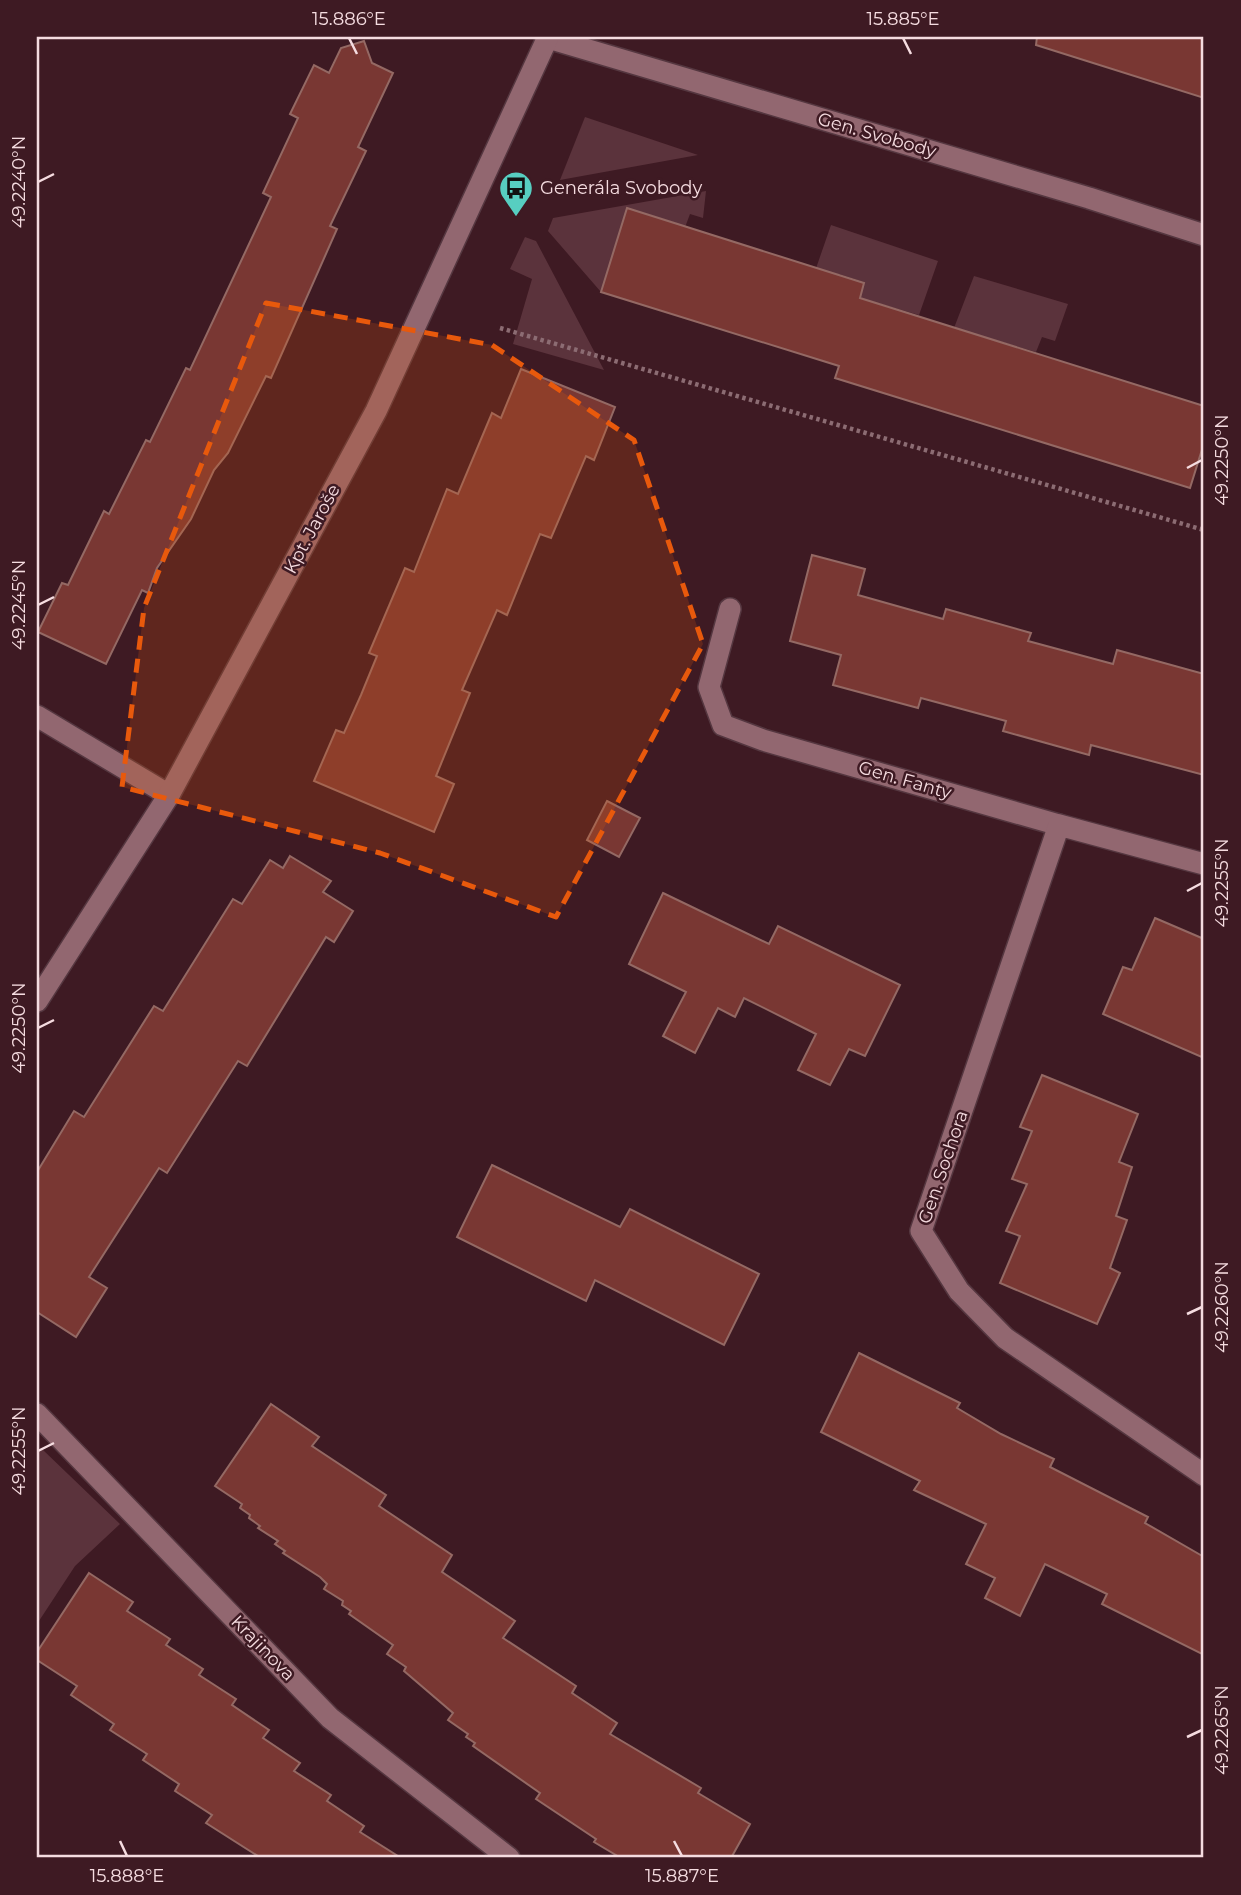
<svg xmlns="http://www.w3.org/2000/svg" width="1241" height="1895" font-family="Montserrat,sans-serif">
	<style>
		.green { fill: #5b333c }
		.building { fill: #793733; stroke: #946964; stroke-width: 2 }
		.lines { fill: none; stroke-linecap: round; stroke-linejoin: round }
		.service-casing { stroke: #553740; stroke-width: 24 }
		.minor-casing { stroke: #553740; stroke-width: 24 }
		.tertiary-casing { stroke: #553740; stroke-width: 24 }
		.path { stroke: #8c6c73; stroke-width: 4.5; stroke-dasharray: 3.5 3.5; stroke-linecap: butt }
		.service { stroke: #926770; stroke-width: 21 }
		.minor { stroke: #926770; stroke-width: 21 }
		.tertiary { stroke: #926770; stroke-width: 21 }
		.marked { fill: #e8590c; fill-opacity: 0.2; stroke: #e8590c; stroke-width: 5; stroke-dasharray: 14 9; stroke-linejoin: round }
		.ticks { fill: none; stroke: #f5dce0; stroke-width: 2.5 }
		.labels { text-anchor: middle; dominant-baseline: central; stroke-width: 5; stroke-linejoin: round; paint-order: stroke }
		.street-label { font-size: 18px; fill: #f5dce0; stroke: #3e1a23 }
		.poi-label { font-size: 18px; fill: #f5dce0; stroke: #3e1a23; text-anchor: start }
		.neatline { fill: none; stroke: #f5dce0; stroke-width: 2.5 }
		.ticks-label { font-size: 18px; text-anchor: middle; fill: #f5dce0 }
	</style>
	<rect width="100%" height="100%" fill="#3e1a23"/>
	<g class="green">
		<path d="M 585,117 L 698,155 L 560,180 Z"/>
		<path d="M 706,191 L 703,218 L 690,214 L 684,230 L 676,223 L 627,208 L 601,292 L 548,231 L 553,218 Z"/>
		<path d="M 831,225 L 938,261 L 919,315 L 860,298 L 864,282 L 839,274 L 835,284 L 813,277 Z"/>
		<path d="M 525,237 L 536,241 L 604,370 L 513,344 L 532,279 L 510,269 Z"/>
		<path d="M 974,276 L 1068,304 L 1055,341 L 1042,337 L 1036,352 L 954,328 Z"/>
		<path d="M 37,1449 L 43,1450 L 120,1524 L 75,1566 L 37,1624 L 37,1483 L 39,1479 L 37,1477 Z"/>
	</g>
	<g class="building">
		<path d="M 1037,37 L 1204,37 L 1204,98 L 1036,45 Z"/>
		<path d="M 364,41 L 372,63 L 393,73 L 358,147 L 366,151 L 330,226 L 337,229 L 271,378 L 266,376 L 228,453 L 214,470 L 191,519 L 157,568 L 148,593 L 142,590 L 106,664 L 38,632 L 62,583 L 68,585 L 104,511 L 109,514 L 146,440 L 150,442 L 186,368 L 190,370 L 271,197 L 263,193 L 298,118 L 290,114 L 314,65 L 329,73 L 341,48 Z"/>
		<path d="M 627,208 L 864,283 L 860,298 L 1204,406 L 1204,443 L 1190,488 L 835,378 L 839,366 L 601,292 Z"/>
		<path d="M 521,369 L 615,407 L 594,460 L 586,456 L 551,538 L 540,534 L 507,615 L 497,610 L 462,690 L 470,693 L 436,776 L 454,784 L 434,832 L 314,781 L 336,730 L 344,733 L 361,695 L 377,656 L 369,653 L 405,568 L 414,572 L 447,489 L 458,494 L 492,413 L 501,418 Z"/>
		<path d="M 812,555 L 865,569 L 858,595 L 943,619 L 946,609 L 1031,633 L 1028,641 L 1113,664 L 1117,650 L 1204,674 L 1204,775 L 1091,745 L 1089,755 L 1003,731 L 1006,721 L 921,698 L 918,708 L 833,685 L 841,655 L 790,641 Z"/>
		<path d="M 607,801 L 640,818 L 619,857 L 587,840 Z"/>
		<path d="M 290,856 L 331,881 L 323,892 L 353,911 L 334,942 L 326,937 L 247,1066 L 238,1061 L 167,1173 L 159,1168 L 89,1277 L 107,1288 L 76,1337 L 37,1312 L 37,1172 L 74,1111 L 84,1117 L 154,1006 L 163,1011 L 233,899 L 242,904 L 270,860 L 283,868 Z"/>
		<path d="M 663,893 L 769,944 L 778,926 L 900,985 L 865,1056 L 849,1049 L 830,1085 L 798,1070 L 816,1034 L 744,998 L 735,1017 L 718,1008 L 695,1053 L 663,1036 L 686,992 L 629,964 Z"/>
		<path d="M 1155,918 L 1204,939 L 1204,1058 L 1103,1014 L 1123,967 L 1132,970 Z"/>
		<path d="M 1042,1075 L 1138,1114 L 1119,1162 L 1132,1167 L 1116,1216 L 1127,1220 L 1110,1268 L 1120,1273 L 1097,1324 L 1000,1283 L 1020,1236 L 1006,1231 L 1027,1184 L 1012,1179 L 1032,1131 L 1020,1127 Z"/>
		<path d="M 492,1165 L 620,1227 L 630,1209 L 759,1274 L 724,1345 L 595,1280 L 586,1301 L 457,1237 Z"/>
		<path d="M 859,1353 L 960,1403 L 957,1408 L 1001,1434 L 1054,1459 L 1050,1467 L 1148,1517 L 1145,1523 L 1204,1557 L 1204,1655 L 1102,1604 L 1107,1594 L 1045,1564 L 1020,1616 L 985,1598 L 995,1578 L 966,1564 L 986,1524 L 914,1490 L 920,1481 L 821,1432 Z"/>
		<path d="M 271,1404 L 319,1437 L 312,1446 L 386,1495 L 379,1506 L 452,1555 L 442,1572 L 515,1621 L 503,1638 L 576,1686 L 572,1693 L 617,1723 L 610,1734 L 701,1788 L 698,1793 L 750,1824 L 731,1858 L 621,1858 L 594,1842 L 596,1839 L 536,1799 L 540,1793 L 473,1746 L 475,1743 L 466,1737 L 468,1734 L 448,1720 L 453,1713 L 404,1671 L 406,1667 L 387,1654 L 393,1645 L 349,1614 L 351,1611 L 342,1605 L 343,1601 L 324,1589 L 327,1584 L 320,1577 L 283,1553 L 285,1551 L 275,1544 L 278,1541 L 258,1528 L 260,1526 L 249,1518 L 250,1515 L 240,1508 L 242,1504 L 215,1486 Z"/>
		<path d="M 89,1573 L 133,1602 L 127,1611 L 170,1639 L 166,1645 L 203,1669 L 199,1675 L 236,1699 L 232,1705 L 269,1730 L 263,1738 L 300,1763 L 294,1771 L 331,1795 L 327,1801 L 364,1826 L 360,1832 L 401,1858 L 261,1858 L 206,1823 L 212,1815 L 175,1791 L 179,1784 L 143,1760 L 147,1754 L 110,1730 L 114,1724 L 71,1695 L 77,1686 L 37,1660 L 37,1652 Z"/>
	</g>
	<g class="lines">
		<g class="service-casing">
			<path id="service" d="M 730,609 L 709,687 L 723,725 L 763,740 L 1059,825"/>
		</g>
		<g class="minor-casing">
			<g id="minor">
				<path d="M 548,38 L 1089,198 L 1204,235"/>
				<path d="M 37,716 L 169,795"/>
				<path d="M 1204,864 L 1059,825 L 921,1231 L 959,1291 L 1005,1338 L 1204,1475"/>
				<path d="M 37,1414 L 330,1718 L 509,1858"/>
			</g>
		</g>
		<g class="tertiary-casing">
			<path id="tertiary" d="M 37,1001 L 169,795 L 376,411 L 548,37"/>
		</g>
		<path class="path" d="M 500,328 L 1204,530"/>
		<use href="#service" class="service"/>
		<use href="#minor" class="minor"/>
		<use href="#tertiary" class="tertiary"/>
	</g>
	<path class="marked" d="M 266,303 L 492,345 L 634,440 L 703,644 L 556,917 L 380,853 L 122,787 L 144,608 Z"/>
	<path class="ticks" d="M 349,38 L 357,54M 903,38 L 911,54M 38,182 L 54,174M 1187,468 L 1202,460M 38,605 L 54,597M 1187,891 L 1202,883M 38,1028 L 54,1020M 1187,1314 L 1202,1307M 38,1451 L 54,1443M 1187,1737 L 1202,1730M 120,1841 L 127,1856M 674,1841 L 682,1856"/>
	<defs>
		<g id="bus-pin" transform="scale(1.75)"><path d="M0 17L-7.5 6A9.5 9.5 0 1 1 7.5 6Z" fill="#57cec1" stroke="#3e1a23"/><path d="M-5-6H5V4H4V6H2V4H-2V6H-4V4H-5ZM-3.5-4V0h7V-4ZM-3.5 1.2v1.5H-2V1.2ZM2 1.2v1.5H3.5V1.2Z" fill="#111"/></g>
	</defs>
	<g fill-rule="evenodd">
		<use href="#bus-pin" x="516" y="188"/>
	</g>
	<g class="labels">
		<g class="street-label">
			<text transform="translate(877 135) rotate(16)">Gen. Svobody</text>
			<text transform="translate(312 529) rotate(-62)">Kpt. Jaroše</text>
			<text transform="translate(905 780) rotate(16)">Gen. Fanty</text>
			<text transform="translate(943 1167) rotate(-71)">Gen. Sochora</text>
			<text transform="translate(263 1648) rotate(46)">Krajinova</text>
		</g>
		<g class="poi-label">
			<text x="540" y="188">Generála Svobody</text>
		</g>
	</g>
	<rect width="1241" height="1895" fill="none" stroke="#3e1a23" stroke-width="77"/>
	<rect x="38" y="38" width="1164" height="1818" class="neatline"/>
	<g class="ticks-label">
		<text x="349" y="25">15.886°E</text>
		<text x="903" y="25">15.885°E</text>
		<text transform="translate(19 182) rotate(-90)" y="6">49.2240°N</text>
		<text transform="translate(1222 460) rotate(-90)" y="6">49.2250°N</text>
		<text transform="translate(19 605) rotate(-90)" y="6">49.2245°N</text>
		<text transform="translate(1222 883) rotate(-90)" y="6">49.2255°N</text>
		<text transform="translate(19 1028) rotate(-90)" y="6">49.2250°N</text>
		<text transform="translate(1222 1307) rotate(-90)" y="6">49.2260°N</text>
		<text transform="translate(19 1451) rotate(-90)" y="6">49.2255°N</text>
		<text transform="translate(1222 1730) rotate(-90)" y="6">49.2265°N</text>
		<text x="127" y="1882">15.888°E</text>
		<text x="682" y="1882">15.887°E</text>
	</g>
</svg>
